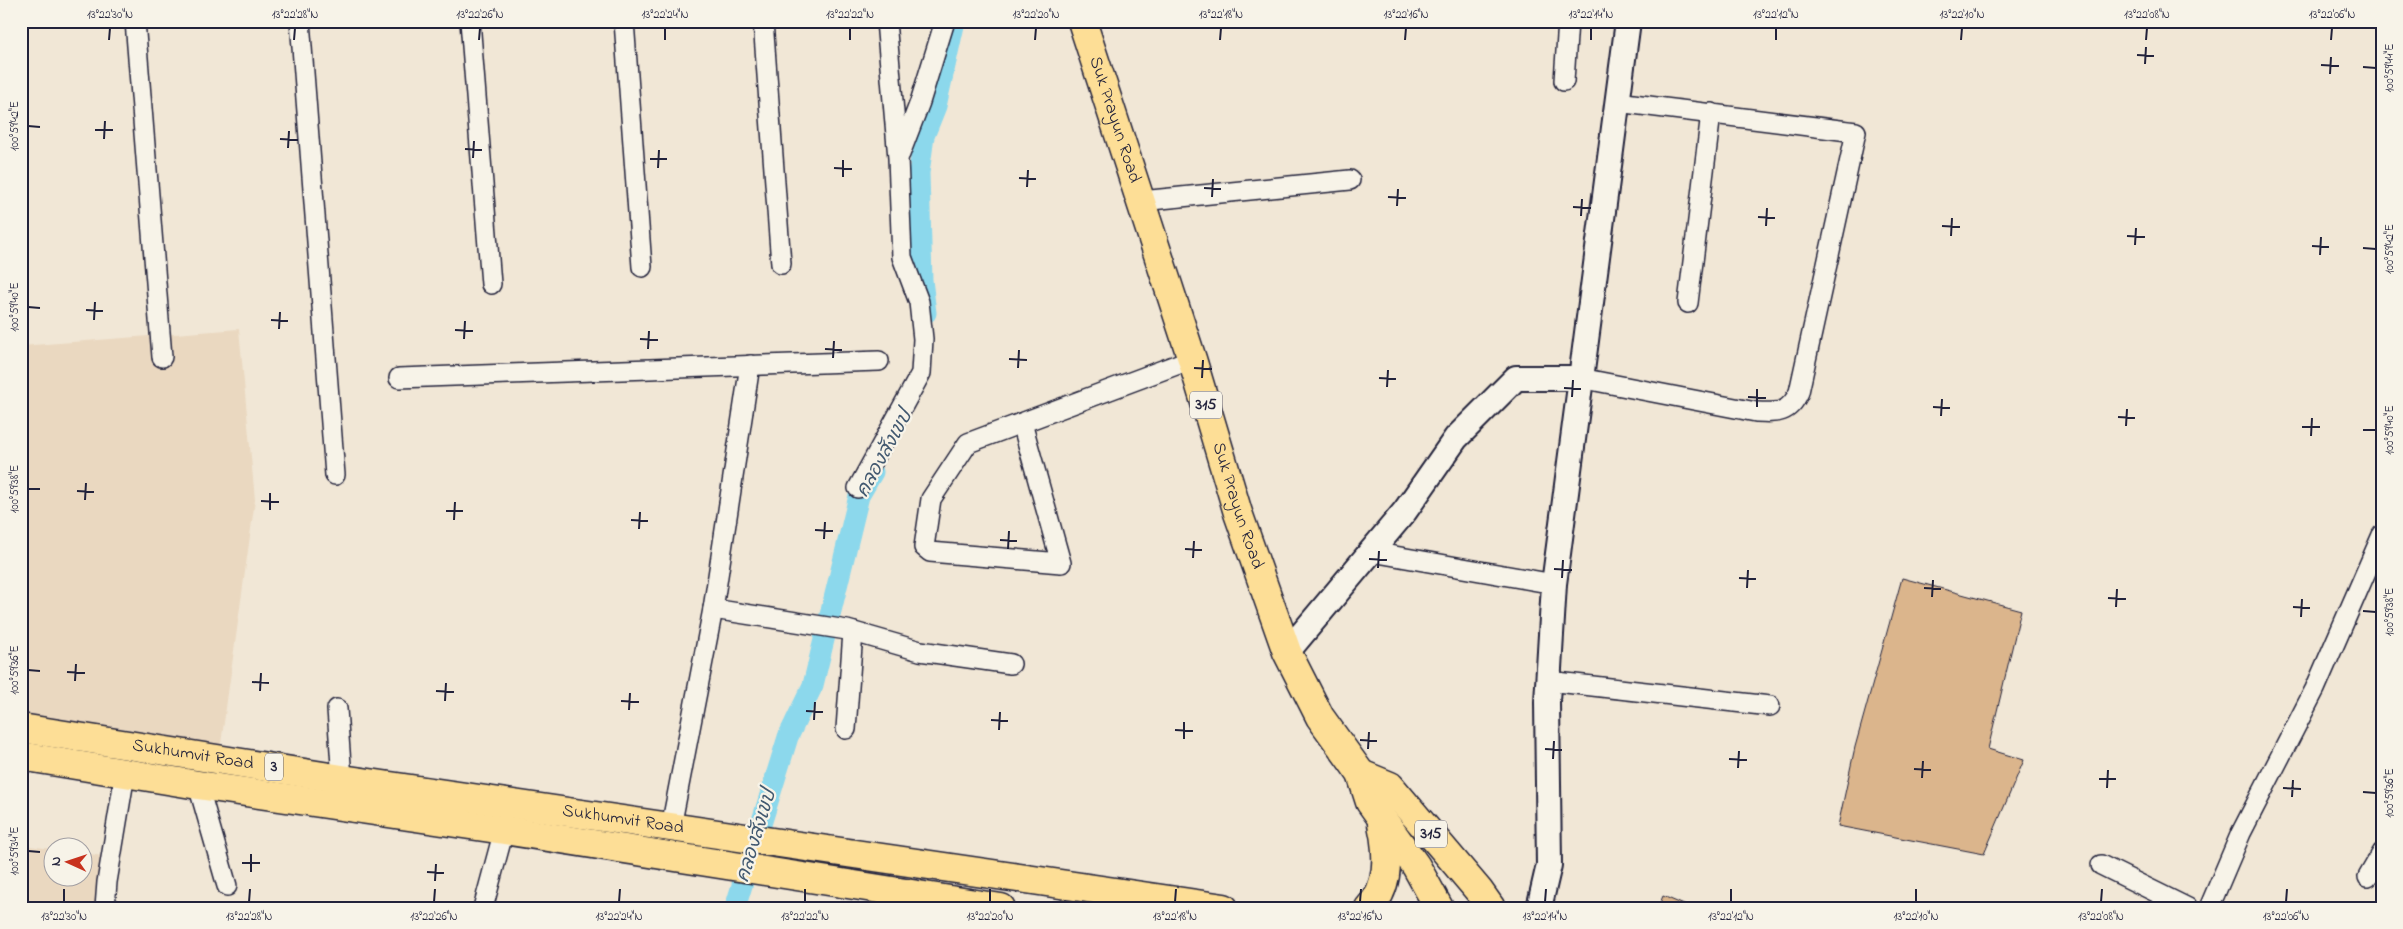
<svg xmlns="http://www.w3.org/2000/svg" width="2403" height="929" font-family="'Indie Flower','Playpen Sans Thai',sans-serif">
	<style>
		.built { fill: #ead8c0 }
		.lines { fill: none; stroke-linecap: round; stroke-linejoin: round }
		.canal { stroke: #8cd8ec; stroke-width: 21 }
		.building { fill: #dbb58c; stroke: #22223b }
		.minor-casing { stroke: #22223b; stroke-width: 22 }
		.tertiary-casing { stroke: #22223b; stroke-width: 28 }
		.primary-casing { stroke: #22223b; stroke-width: 31 }
		.minor { stroke: #f7f3e8; stroke-width: 19 }
		.tertiary { stroke: #f7f3e8; stroke-width: 24 }
		.primary { stroke: #fdde96; stroke-width: 28 }
		.ticks { fill: none; stroke: #22223b; stroke-width: 2 }
		.labels { text-anchor: middle; dominant-baseline: central; stroke-width: 4.5; stroke-linejoin: round; paint-order: stroke }
		.shield { fill: #f7f3e8; stroke: #62616f; stroke-width: 1 }
		.shield-label { font-size: 16px; font-weight: bold; fill: #22223b }
		.street-label { font-size: 18px; fill: #22223b; stroke: #f7f3e8 }
		.water-label { font-size: 19px; font-style: italic; fill: #425970; stroke: #f7f3e8 }
		.neatline { fill: none; stroke: #22223b; stroke-width: 2 }
		.ticks-label { font-size: 12px; text-anchor: middle; fill: #22223b }
	</style>
	<rect width="100%" height="100%" fill="#f1e7d6"/>
	<filter id="ink" filterUnits="userSpaceOnUse"><feTurbulence type="fractalNoise" baseFrequency=".02" numOctaves="2"/><feDisplacementMap in="SourceGraphic" scale="10" xChannelSelector="R" yChannelSelector="G"/><feConvolveMatrix kernelMatrix="1 2 1 2 8 2 1 2 1" color-interpolation-filters="sRGB"/></filter>
	<g filter="url(#ink)">
		<g class="built">
			<path d="M 239,329 L 255,500 L 219,758 L 21,728 L 21,346 Z"/>
			<path d="M 21,845 L 52,849 L 52,876 L 82,876 L 83,853 L 103,856 L 95,908 L 21,908 Z"/>
		</g>
		<g class="lines">
			<g class="canal">
				<path d="M 926,313 L 922,280 L 919,173 L 924,136 L 936,106 L 955,21"/>
				<path d="M 735,908 L 788,737 L 813,685 L 859,496 L 873,472"/>
			</g>
		</g>
		<g class="building">
			<path d="M 1902,578 L 2021,610 L 1988,749 L 2024,760 L 1984,854 L 1838,826 L 1855,747 Z"/>
			<path d="M 1663,896 L 1691,908 L 1658,908 Z"/>
		</g>
		<g class="lines">
			<g class="minor-casing">
				<g id="minor">
					<path d="M 135,21 L 162,357"/>
					<path d="M 300,21 L 335,475"/>
					<path d="M 470,21 L 491,284"/>
					<path d="M 624,21 L 642,267"/>
					<path d="M 763,21 L 781,264"/>
					<path d="M 1564,81 L 1568,21"/>
					<path d="M 900,154 L 920,102 L 945,21"/>
					<path d="M 1141,201 L 1350,180"/>
					<path d="M 1688,303 L 1711,113"/>
					<path d="M 399,378 L 879,361"/>
					<path d="M 1580,378 L 1756,412 C 1777,413 1789,414 1799,392 L 1856,132 L 1617,102"/>
					<path d="M 1022,423 L 1061,563 L 930,552 L 924,547 L 931,499 L 968,443 L 1192,359"/>
					<path d="M 858,488 L 921,373 L 923,339 L 919,302 L 902,257 L 898,158 L 886,21"/>
					<path d="M 1372,552 L 1554,584"/>
					<path d="M 713,609 L 847,630 L 920,651 L 1011,664"/>
					<path d="M 1548,681 L 1770,706"/>
					<path d="M 337,709 L 342,779"/>
					<path d="M 846,729 L 853,632"/>
					<path d="M 198,785 L 227,886"/>
					<path d="M 671,827 L 713,609 L 750,365"/>
					<path d="M 2101,865 L 2188,908"/>
					<path d="M 2368,877 L 2382,853"/>
					<path d="M 105,908 L 107,882 L 125,774"/>
					<path d="M 483,908 L 504,830"/>
					<path d="M 2209,908 L 2241,833 L 2315,689 L 2382,535"/>
				</g>
			</g>
			<g class="tertiary-casing">
				<g id="tertiary">
					<path d="M 1287,652 L 1405,511 L 1456,438 L 1516,378 L 1580,378"/>
					<path d="M 1539,908 L 1549,865 L 1547,702 L 1554,584 L 1628,21"/>
				</g>
			</g>
			<g class="primary-casing">
				<g id="primary">
					<path id="s1" d="M 1082,21 L 1192,359 L 1238,513 L 1287,652 L 1320,717 L 1361,774 L 1370,802 L 1416,866 L 1439,908"/>
					<path id="s2" d="M 21,728 L 342,779 L 1224,908"/>
					<path d="M 21,756 L 198,785 L 504,830 L 1001,908"/>
					<path d="M 1361,774 L 1390,786 L 1479,891 L 1491,908"/>
					<path d="M 1369,908 C 1391,886 1388,851 1382,824"/>
				</g>
			</g>
			<use href="#minor" class="minor"/>
			<use href="#tertiary" class="tertiary"/>
			<use href="#primary" class="primary"/>
		</g>
	</g>
	<path class="ticks" d="M 109,40 L 110,28M 294,40 L 295,28M 479,40 L 480,28M 665,40 L 665,28M 850,40 L 850,28M 1035,40 L 1036,28M 1220,40 L 1221,28M 1405,40 L 1406,28M 1591,40 L 1591,28M 1776,40 L 1776,28M 1961,40 L 1962,28M 2146,40 L 2147,28M 2331,40 L 2332,28M 2137,55 L 2154,56M 2145,64 L 2146,47M 2321,65 L 2339,66M 2363,67 L 2376,68M 2330,74 L 2331,57M 28,126 L 40,127M 95,130 L 113,130M 104,139 L 105,121M 280,139 L 298,140M 288,148 L 289,131M 465,149 L 482,150M 473,158 L 474,141M 650,159 L 667,159M 658,168 L 659,150M 834,168 L 852,169M 843,177 L 843,160M 1019,178 L 1036,179M 1027,187 L 1028,170M 1204,188 L 1221,189M 1212,197 L 1213,179M 1388,197 L 1406,198M 1397,206 L 1398,189M 1573,207 L 1591,208M 1581,216 L 1582,199M 1758,217 L 1775,218M 1766,226 L 1767,208M 1942,226 L 1960,227M 1951,236 L 1952,218M 2127,236 L 2145,237M 2135,245 L 2136,228M 2312,246 L 2329,247M 2363,248 L 2376,249M 2320,255 L 2321,237M 28,307 L 40,308M 86,310 L 103,311M 94,320 L 95,302M 271,320 L 288,321M 279,329 L 280,312M 455,330 L 473,331M 464,339 L 465,321M 640,339 L 658,340M 648,349 L 649,331M 825,349 L 842,350M 833,358 L 834,341M 1009,359 L 1027,360M 1018,368 L 1019,350M 1194,368 L 1212,369M 1202,378 L 1203,360M 1379,378 L 1396,379M 1387,387 L 1388,370M 1564,388 L 1581,389M 1572,397 L 1573,380M 1748,397 L 1766,398M 1757,407 L 1757,389M 1933,407 L 1950,408M 1941,416 L 1942,399M 2118,417 L 2135,418M 2126,426 L 2127,409M 2302,427 L 2320,427M 2363,430 L 2376,430M 2311,436 L 2312,418M 28,489 L 40,489M 77,491 L 94,492M 85,500 L 86,483M 261,501 L 279,502M 270,510 L 270,493M 446,511 L 463,511M 454,520 L 455,502M 631,520 L 648,521M 639,529 L 640,512M 815,530 L 833,531M 824,539 L 825,522M 1000,540 L 1017,541M 1008,549 L 1009,531M 1185,549 L 1202,550M 1193,558 L 1194,541M 1369,559 L 1387,560M 1378,568 L 1379,551M 1554,569 L 1572,570M 1562,578 L 1563,560M 1739,578 L 1756,579M 1747,588 L 1748,570M 1924,588 L 1941,589M 1932,597 L 1933,580M 2108,598 L 2126,599M 2116,607 L 2117,589M 2293,607 L 2310,608M 2363,611 L 2376,612M 2301,617 L 2302,599M 28,670 L 40,671M 67,672 L 85,673M 75,681 L 76,664M 252,682 L 269,683M 260,691 L 261,673M 436,691 L 454,692M 445,701 L 446,683M 621,701 L 639,702M 629,710 L 630,693M 806,711 L 823,712M 814,720 L 815,702M 991,720 L 1008,721M 999,730 L 1000,712M 1175,730 L 1193,731M 1184,739 L 1184,722M 1360,740 L 1377,741M 1368,749 L 1369,732M 1545,749 L 1562,750M 1553,759 L 1554,741M 1729,759 L 1747,760M 1738,768 L 1739,751M 1914,769 L 1931,770M 1922,778 L 1923,761M 2099,779 L 2116,779M 2107,788 L 2108,770M 2283,788 L 2301,789M 2363,792 L 2376,793M 2292,797 L 2293,780M 28,851 L 40,852M 242,863 L 260,863M 251,872 L 251,854M 427,872 L 444,873M 435,881 L 436,864M 64,902 L 64,889M 249,902 L 250,889M 434,902 L 435,889M 619,902 L 620,889M 805,902 L 805,889M 990,902 L 990,889M 1175,902 L 1176,889M 1360,902 L 1361,889M 1545,902 L 1546,889M 1731,902 L 1731,889M 1916,902 L 1916,889M 2101,902 L 2102,889M 2286,902 L 2287,889"/>
	<g class="labels">
		<g class="shield">
			<rect x="1190" y="391.5" width="32" height="27" rx="4"/>
			<rect x="265" y="753.5" width="18" height="27" rx="4"/>
			<rect x="1415" y="820.5" width="32" height="27" rx="4"/>
		</g>
		<g class="shield-label">
			<text x="1206" y="405">315</text>
			<text x="274" y="767">3</text>
			<text x="1431" y="834">315</text>
		</g>
		<g class="street-label">
			<text stroke="none"><textPath href="#s1" startOffset="104">Suk Prayun Road</textPath></text>
			<text stroke="none"><textPath href="#s1" startOffset="509">Suk Prayun Road</textPath></text>
			<text stroke="none"><textPath href="#s2" startOffset="174">Sukhumvit Road</textPath></text>
			<text stroke="none"><textPath href="#s2" startOffset="609">Sukhumvit Road</textPath></text>
		</g>
		<g class="water-label">
			<text transform="translate(885 454) rotate(-61)">คลองสังเขป</text>
			<text transform="translate(757 836) rotate(-73)">คลองสังเขป</text>
		</g>
	</g>
	<rect width="2403" height="929" fill="none" stroke="#f7f3e8" stroke-width="55"/>
	<g transform="translate(68 862) rotate(273)"><circle r="24" fill="#f7f3e8" stroke="#a29fa3"/>
	<path d="M0-4L9 19L0 12L-9 19Z" fill="#c8321e"/>
	<text y="-8" font-size="14" font-weight="bold" text-anchor="middle" fill="#22223b">N</text>
	</g>
	<rect x="28" y="28" width="2348" height="874" class="neatline"/>
	<g class="ticks-label">
		<text x="110" y="18">13°22'30"N</text>
		<text x="295" y="18">13°22'28"N</text>
		<text x="480" y="18">13°22'26"N</text>
		<text x="665" y="18">13°22'24"N</text>
		<text x="850" y="18">13°22'22"N</text>
		<text x="1036" y="18">13°22'20"N</text>
		<text x="1221" y="18">13°22'18"N</text>
		<text x="1406" y="18">13°22'16"N</text>
		<text x="1591" y="18">13°22'14"N</text>
		<text x="1776" y="18">13°22'12"N</text>
		<text x="1962" y="18">13°22'10"N</text>
		<text x="2147" y="18">13°22'08"N</text>
		<text x="2332" y="18">13°22'06"N</text>
		<text transform="translate(2389 68) rotate(-90)" y="4">100°59'44"E</text>
		<text transform="translate(14 126) rotate(-90)" y="4">100°59'42"E</text>
		<text transform="translate(2389 249) rotate(-90)" y="4">100°59'42"E</text>
		<text transform="translate(14 307) rotate(-90)" y="4">100°59'40"E</text>
		<text transform="translate(2389 430) rotate(-90)" y="4">100°59'40"E</text>
		<text transform="translate(14 489) rotate(-90)" y="4">100°59'38"E</text>
		<text transform="translate(2389 612) rotate(-90)" y="4">100°59'38"E</text>
		<text transform="translate(14 670) rotate(-90)" y="4">100°59'36"E</text>
		<text transform="translate(2389 793) rotate(-90)" y="4">100°59'36"E</text>
		<text transform="translate(14 851) rotate(-90)" y="4">100°59'34"E</text>
		<text x="64" y="920">13°22'30"N</text>
		<text x="249" y="920">13°22'28"N</text>
		<text x="434" y="920">13°22'26"N</text>
		<text x="619" y="920">13°22'24"N</text>
		<text x="805" y="920">13°22'22"N</text>
		<text x="990" y="920">13°22'20"N</text>
		<text x="1175" y="920">13°22'18"N</text>
		<text x="1360" y="920">13°22'16"N</text>
		<text x="1545" y="920">13°22'14"N</text>
		<text x="1731" y="920">13°22'12"N</text>
		<text x="1916" y="920">13°22'10"N</text>
		<text x="2101" y="920">13°22'08"N</text>
		<text x="2286" y="920">13°22'06"N</text>
	</g>
</svg>
